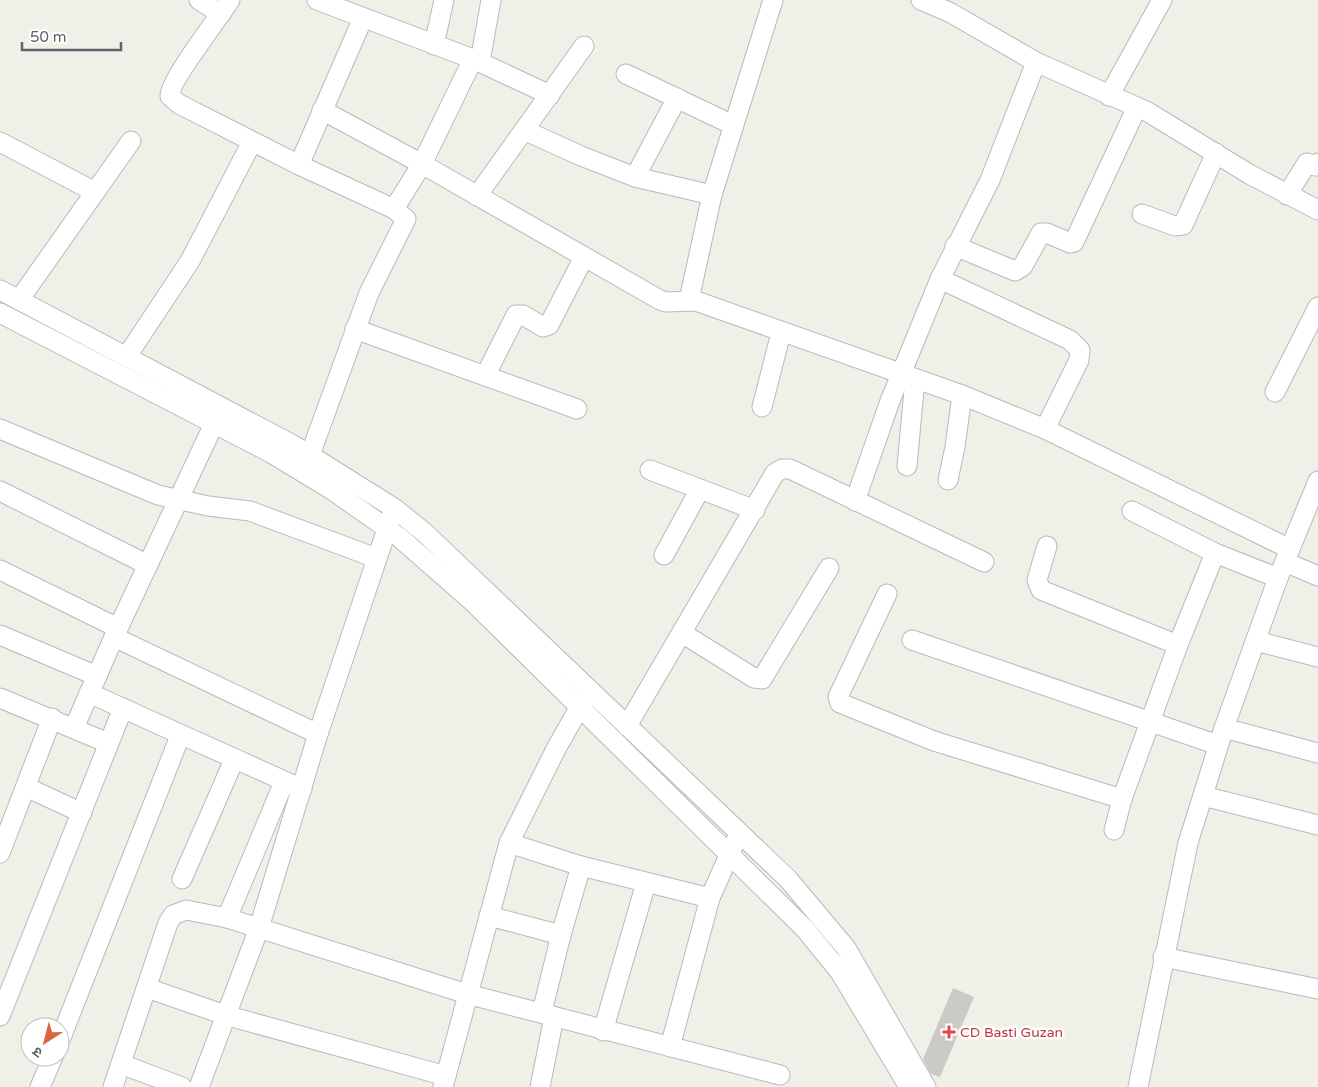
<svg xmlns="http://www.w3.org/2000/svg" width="1318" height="1087" font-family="'Varela Round','Noto Sans Devanagari',sans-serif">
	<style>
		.building { fill: #cccac5 }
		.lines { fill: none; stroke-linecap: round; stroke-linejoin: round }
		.minor-casing { stroke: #b8b9bd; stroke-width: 21 }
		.minor { stroke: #fff; stroke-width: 19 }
		.health-dot { fill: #e0444e; stroke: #fff; stroke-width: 2 }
		.labels { text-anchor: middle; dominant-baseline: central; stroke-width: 5; stroke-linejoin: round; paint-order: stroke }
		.health-label { font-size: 14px; fill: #be3a42; stroke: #fff; text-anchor: start }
	</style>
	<rect width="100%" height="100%" fill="#f0f0e8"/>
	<path class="building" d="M 953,988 L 974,997 L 940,1077 L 931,1074 L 923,1059 Z"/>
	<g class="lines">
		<g class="minor-casing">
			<g id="minor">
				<path d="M 199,0 L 221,14"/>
				<path d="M 230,0 C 220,16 168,83 170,96 L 179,104 L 299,165 L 394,209 L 406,219 L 369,293 L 310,455"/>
				<path d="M 317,0 L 473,59 L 550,95"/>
				<path d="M 921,0 L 951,13 L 1036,62 L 1148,112 L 1249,174 L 1318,210"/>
				<path d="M 434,45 L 444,0"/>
				<path d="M 480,62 L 491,0"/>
				<path d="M 626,74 L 733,125"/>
				<path d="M 1109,96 L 1162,0"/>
				<path d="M 322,110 L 422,164 L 660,300 L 666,302 L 696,301 L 962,395 L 1045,429 L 1290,549"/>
				<path d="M 526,131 L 581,156 L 635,177 L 712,195"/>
				<path d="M 0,142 L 95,192"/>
				<path d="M 299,165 L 363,18"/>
				<path d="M 635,177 L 677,98"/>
				<path d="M 1287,195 L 1307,163 L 1315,166 L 1318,163"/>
				<path d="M 477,196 L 584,46"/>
				<path d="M 394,209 L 422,164 L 473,59"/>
				<path d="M 1142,214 L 1175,226 L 1183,225 L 1216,153"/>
				<path d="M 955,246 L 1015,271 L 1023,266 L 1041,233 L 1047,233 L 1070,243 L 1074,242 L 1137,107"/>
				<path d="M 940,279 L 1070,340 L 1080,350 L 1079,360 L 1045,429"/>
				<path d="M 0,290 L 295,446 L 394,508 L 425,533 L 788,879 L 846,948 L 926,1087"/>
				<path d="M 19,300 L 131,141"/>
				<path d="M 689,300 L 712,195 L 773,0"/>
				<path d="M 0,313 L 271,453 L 332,490 L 399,537 L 472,601 L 805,929 L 840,972 L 909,1087"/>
				<path d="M 355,329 L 577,409"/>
				<path d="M 127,356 L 190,261 L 252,142"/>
				<path d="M 485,376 L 516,315 L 523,315 L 543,327 L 549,325 L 584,257"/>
				<path d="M 1275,392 L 1318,307"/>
				<path d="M 762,407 L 781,333"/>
				<path d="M 0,429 L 158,495 L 208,506 L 250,511 L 376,558"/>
				<path d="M 907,466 L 915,379"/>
				<path d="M 650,470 L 755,510"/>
				<path d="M 948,480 L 955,447 L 962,395"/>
				<path d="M 0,491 L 148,565"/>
				<path d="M 855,501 L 890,401 L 940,279 L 990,180 L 1036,62"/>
				<path d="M 1132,511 L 1215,553 L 1278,578"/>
				<path d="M 1047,546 L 1037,580 L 1041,590 L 1178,645"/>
				<path d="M 664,555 L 700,489"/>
				<path d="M 1285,562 L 1318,576"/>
				<path d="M 0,570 L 118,628"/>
				<path d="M 887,594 L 838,697 L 840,703 L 934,741 L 1122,799"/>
				<path d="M 682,633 L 754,678 L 762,679 L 829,568"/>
				<path d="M 0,635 L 97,676"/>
				<path d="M 114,637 L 318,734"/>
				<path d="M 912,640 L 1218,745"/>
				<path d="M 1256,641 L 1318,657"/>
				<path d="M 89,693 L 302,789"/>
				<path d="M 0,698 L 108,743"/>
				<path d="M 627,726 L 775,473 L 782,469 L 790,469 L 984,562"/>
				<path d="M 74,728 L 114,637 L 220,411"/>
				<path d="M 1224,728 L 1318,753"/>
				<path d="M 26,787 L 82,813"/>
				<path d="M 1203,796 L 1318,825"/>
				<path d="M 1114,830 L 1122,799 L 1178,645 L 1215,553"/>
				<path d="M 509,843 L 581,866 L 710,898"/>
				<path d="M 0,853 L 52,718"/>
				<path d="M 182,879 L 234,760"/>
				<path d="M 489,916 L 561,935"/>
				<path d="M 227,918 L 284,782"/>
				<path d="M 1163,957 L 1318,989"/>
				<path d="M 147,988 L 225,1015 L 446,1076"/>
				<path d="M 542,1012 L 561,935 L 581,866"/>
				<path d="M 0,1016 L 123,708"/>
				<path d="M 603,1031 L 646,883"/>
				<path d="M 60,1040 L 180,736"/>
				<path d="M 670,1047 L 710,898 L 735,842"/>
				<path d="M 121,1064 L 182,1087"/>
				<path d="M 40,1087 L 53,1057"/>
				<path d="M 113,1087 L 168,923 L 173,915 L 186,910 L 227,918 L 467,994 L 780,1075"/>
				<path d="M 199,1087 L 259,928 L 318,734 L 391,517"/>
				<path d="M 443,1087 L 509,843 L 557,747 L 585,698"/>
				<path d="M 540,1087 L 554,1017"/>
				<path d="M 1138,1087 L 1188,843 L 1224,728 L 1278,578 L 1318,481"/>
			</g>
		</g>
		<use href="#minor" class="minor"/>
	</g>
	<path class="health-dot" d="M946.5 1024.5h5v5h5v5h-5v5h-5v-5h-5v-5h5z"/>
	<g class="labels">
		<g class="health-label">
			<text x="960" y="1032">CD Basti Guzan</text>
		</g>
	</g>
	<g transform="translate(45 1042) rotate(216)"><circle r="24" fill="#ffffff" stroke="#bfc0c2"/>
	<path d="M0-4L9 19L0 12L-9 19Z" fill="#dd6641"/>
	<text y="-8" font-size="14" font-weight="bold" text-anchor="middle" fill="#606267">उ</text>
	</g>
	<path d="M22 42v8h99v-8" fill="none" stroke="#606267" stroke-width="2.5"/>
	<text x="30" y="42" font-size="15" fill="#606267" stroke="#ffffff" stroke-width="4" paint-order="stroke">50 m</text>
</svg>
